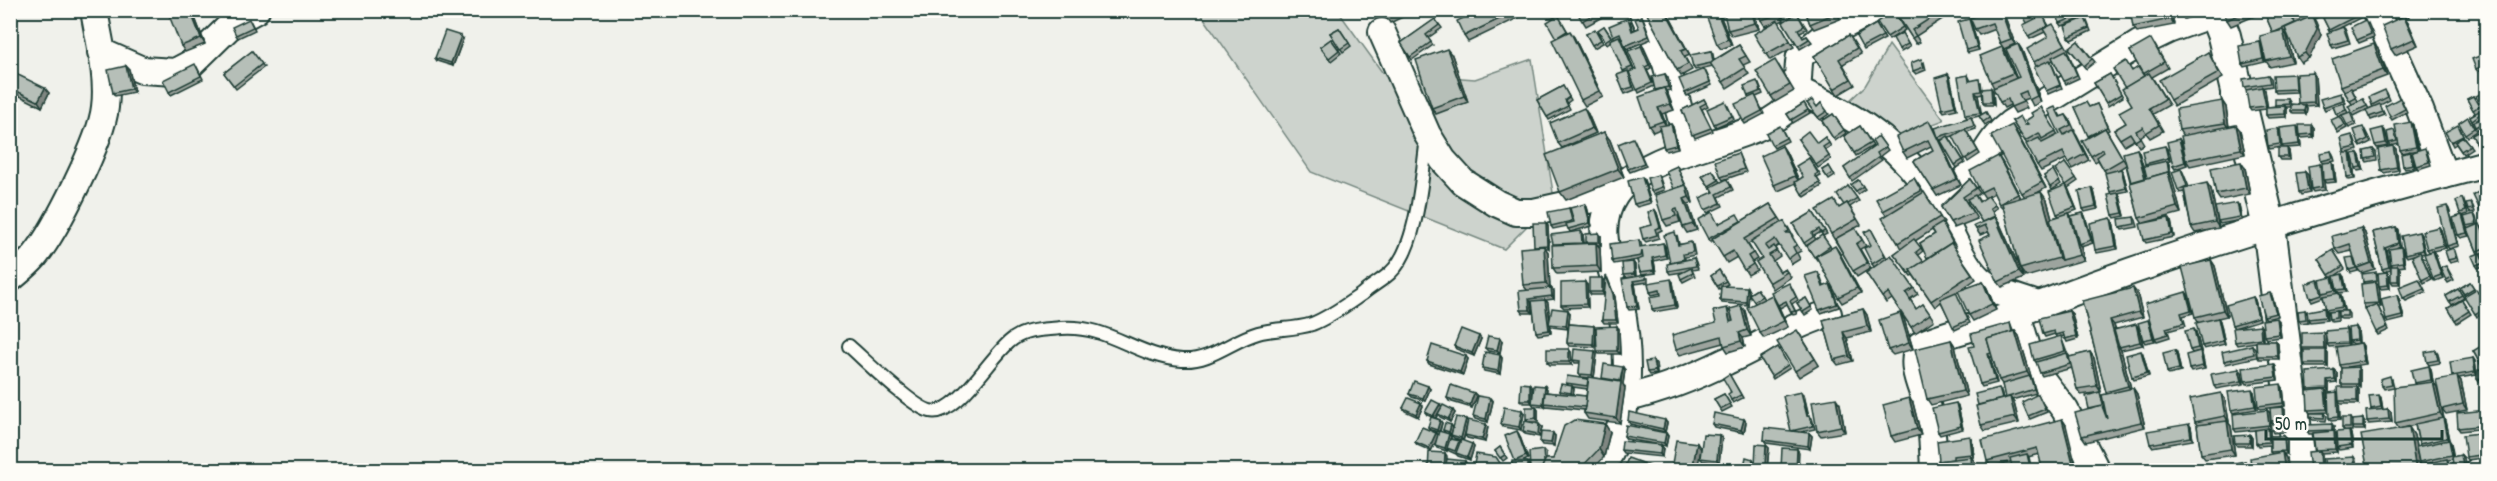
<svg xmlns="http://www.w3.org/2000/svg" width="2497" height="481" font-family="'Patrick Hand',sans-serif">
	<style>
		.green { fill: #cdd3cd; stroke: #768880; stroke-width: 1.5 }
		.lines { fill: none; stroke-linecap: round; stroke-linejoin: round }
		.service-casing { stroke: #1f3d34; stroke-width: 16 }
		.minor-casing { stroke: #1f3d34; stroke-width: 30 }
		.tertiary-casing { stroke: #1f3d34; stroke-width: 36 }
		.service { stroke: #fdfcf7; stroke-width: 12 }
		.minor { stroke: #fdfcf7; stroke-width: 26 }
		.tertiary { stroke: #fdfcf7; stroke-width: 32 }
		.wall { fill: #9da49e; stroke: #1f3d34; stroke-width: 1.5; fill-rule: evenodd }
		.shaded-wall { fill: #7f8681; stroke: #1f3d34; stroke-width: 1.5 }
		.building { fill: #b6bfb8; stroke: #1f3d34; stroke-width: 1.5 }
	</style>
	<rect width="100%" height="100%" fill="#f0f1eb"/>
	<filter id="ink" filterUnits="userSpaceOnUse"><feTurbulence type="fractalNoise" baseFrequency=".0167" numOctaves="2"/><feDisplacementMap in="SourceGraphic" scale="12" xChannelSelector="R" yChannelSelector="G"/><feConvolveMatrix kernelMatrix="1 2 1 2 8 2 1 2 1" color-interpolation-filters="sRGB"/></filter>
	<g filter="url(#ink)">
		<g class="green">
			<path d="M 1199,11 L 1338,11 L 1382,72 L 1475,79 L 1532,59 L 1554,199 L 1504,249 L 1311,172 Z"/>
			<path d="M 1889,45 L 1944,120 L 1891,140 L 1847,103 L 1865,86 Z"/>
		</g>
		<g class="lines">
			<g class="service-casing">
				<path id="service" d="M 849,346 C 865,360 912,407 930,411 C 957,418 992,353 1013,339 C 1027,329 1044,330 1061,328 C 1107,324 1137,357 1182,360 C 1211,362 1232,340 1258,333 C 1276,328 1294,330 1312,324 C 1330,317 1346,305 1362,294 C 1371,286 1383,280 1391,272 C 1418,247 1422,173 1427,138"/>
			</g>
			<g class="minor-casing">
				<g id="minor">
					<path d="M 1642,10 L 1666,63 L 1690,150"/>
					<path d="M 2375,10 L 2420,110 L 2444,175"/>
					<path d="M 1382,32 L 1427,134 L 1443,160 L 1463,182 L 1496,203 L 1516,212 L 1534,212 L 1615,194"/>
					<path d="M 101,52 L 142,70 L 175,72 L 192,63 L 234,22 L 256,10"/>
					<path d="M 1797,90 C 1846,112 1889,136 1922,180 C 1942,205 1957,260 1979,279 C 1995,293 2018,298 2038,305"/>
					<path d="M 1937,206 C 1951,193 1967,181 1978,164 C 1991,146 1992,138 2011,123 L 2139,44 L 2168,30 L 2215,13"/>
					<path d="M 10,279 C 18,272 27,265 34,257 C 55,232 102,139 105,107 C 109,76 99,41 94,10"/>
					<path d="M 2017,314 L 2031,361 L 2039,376 L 2065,410 L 2096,470"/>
					<path d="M 1627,398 C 1662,390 1695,377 1727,361 C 1762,345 1792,325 1828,314"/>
					<path d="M 1599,470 C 1634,426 1630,353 1620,300 C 1612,265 1592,229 1615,195 C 1650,143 1766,145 1793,101 C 1800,88 1797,70 1800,56 L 1824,36 L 1873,10"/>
					<path d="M 1934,470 C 1933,451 1933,432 1929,413 C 1925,392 1907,366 1920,345 C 1951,331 1987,325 2019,313 C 2171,253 2328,205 2486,164"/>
					<path d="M 2479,470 L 2486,462"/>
				</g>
			</g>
			<g class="tertiary-casing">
				<path id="tertiary" d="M 2214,10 L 2224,36 L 2269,226 L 2300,470"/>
			</g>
			<use href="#service" class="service"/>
			<use href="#minor" class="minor"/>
			<use href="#tertiary" class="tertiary"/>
		</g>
		<g class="wall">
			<path d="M 192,10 L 205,44 L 185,52 L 181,46 Z"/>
			<path d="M 1386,10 L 1417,10 L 1390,23 L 1386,17 Z"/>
			<path d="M 1517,10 L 1520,17 L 1468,42 L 1464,36 Z"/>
			<path d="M 1576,10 L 1606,10 L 1608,14 L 1586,26 Z"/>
			<path d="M 1645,10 L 1666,10 L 1690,55 L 1685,57 L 1692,70 L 1681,76 L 1677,70 Z"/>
			<path d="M 1718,10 L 1732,45 L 1721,49 L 1717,44 Z"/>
			<path d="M 1781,10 L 1784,20 L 1779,22 L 1794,47 L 1770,60 L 1766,54 L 1771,24 L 1765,26 L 1761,20 Z"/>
			<path d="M 1786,10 L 1802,10 L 1802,11 L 1788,16 Z"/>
			<path d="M 1805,10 L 1837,10 L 1840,19 L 1814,29 L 1810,24 Z"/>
			<path d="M 1841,10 L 1862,10 L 1845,16 Z"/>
			<path d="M 1894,10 L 1939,10 L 1944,18 L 1916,36 L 1920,42 L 1916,44 Z"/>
			<path d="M 1987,10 L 2014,10 L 2015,13 L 2005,17 L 2015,44 L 2004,49 L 2000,43 L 1995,29 L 1979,35 L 1975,29 L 1988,12 Z"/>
			<path d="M 2020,10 L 2043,10 L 2045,15 L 2043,16 L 2049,26 L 2057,30 L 2069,51 L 2068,52 L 2079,78 L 2066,84 L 2053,60 L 2051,61 L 2062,88 L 2048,94 L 2046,91 L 2036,66 L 2034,62 L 2048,37 L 2045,32 L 2030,39 L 2028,36 L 2027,23 Z"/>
			<path d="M 2083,10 L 2086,17 L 2062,26 L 2060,23 Z"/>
			<path d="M 2171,10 L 2174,25 L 2137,32 L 2133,27 Z"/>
			<path d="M 2180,10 L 2192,10 L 2194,16 L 2184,19 Z"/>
			<path d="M 2223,10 L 2333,10 L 2314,19 L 2321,35 L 2309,58 L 2301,63 L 2297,57 L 2286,31 L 2284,32 L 2287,36 L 2293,62 L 2270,67 L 2266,61 L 2262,45 L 2265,62 L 2244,67 L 2242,64 L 2260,42 L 2262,45 L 2273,33 L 2264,12 L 2231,26 L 2227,20 Z"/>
			<path d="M 2366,10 L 2368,14 L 2340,28 L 2343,27 L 2346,30 L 2350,43 L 2333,48 L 2331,45 L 2330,32 L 2323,18 Z"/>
			<path d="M 2393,10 L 2406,10 L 2409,17 L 2405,18 L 2408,22 L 2418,45 L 2395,55 L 2391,49 L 2397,19 Z"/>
			<path d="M 1893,11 L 1905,30 L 1889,40 L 1877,22 Z"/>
			<path d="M 1797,13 L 1807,29 L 1800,32 L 1803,38 L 1807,36 L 1812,42 L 1800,49 L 1783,22 Z"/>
			<path d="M 1558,15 L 1568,32 L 1574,37 L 1603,97 L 1585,106 L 1581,100 L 1557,38 Z"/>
			<path d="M 1755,15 L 1759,29 L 1732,36 L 1728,30 Z"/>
			<path d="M 1642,16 L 1644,20 L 1651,39 L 1627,49 L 1622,36 L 1620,37 L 1634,70 L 1636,69 L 1641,46 L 1651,68 L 1647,70 L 1654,85 L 1665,74 L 1668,78 L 1671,90 L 1666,91 L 1674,110 L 1662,114 L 1666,125 L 1671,124 L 1673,127 L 1678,148 L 1666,151 L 1664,148 L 1660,129 L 1653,132 L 1649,126 L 1656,91 L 1654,86 L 1639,93 L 1630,72 L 1628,72 L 1635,90 L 1625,94 L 1623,90 L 1624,72 L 1611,41 L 1607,44 L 1598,30 L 1604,26 L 1613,39 L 1615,38 L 1613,36 L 1630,21 L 1633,30 L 1639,28 Z"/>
			<path d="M 1435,19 L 1442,28 L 1428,38 L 1433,45 L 1412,60 L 1401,43 Z"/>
			<path d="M 1969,19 L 1971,22 L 1979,50 L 1968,53 L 1966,50 Z"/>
			<path d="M 2087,21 L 2091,31 L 2072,40 L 2069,37 Z"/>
			<path d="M 251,22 L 255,30 L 238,38 L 236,35 Z"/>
			<path d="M 2368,23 L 2374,37 L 2359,43 L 2357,40 Z"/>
			<path d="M 1876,24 L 1885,39 L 1864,50 L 1856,36 Z"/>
			<path d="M 1339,28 L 1351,46 L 1343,52 L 1330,33 Z"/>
			<path d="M 1598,32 L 1603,43 L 1594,48 L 1586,34 Z"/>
			<path d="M 1902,33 L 1910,47 L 1901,52 L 1899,49 Z"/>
			<path d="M 1849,35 L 1861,54 L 1843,64 L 1855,85 L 1838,95 L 1814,56 Z"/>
			<path d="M 463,39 L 453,66 L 437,61 L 435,58 Z"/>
			<path d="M 1331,39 L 1341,53 L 1331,61 L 1320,47 Z"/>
			<path d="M 2078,41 L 2095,62 L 2086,69 L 2069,48 Z"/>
			<path d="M 2018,44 L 2022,50 L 2041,102 L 2033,106 L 2029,98 L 2023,100 L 2027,108 L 2015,113 L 2010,105 L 2004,108 L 2000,102 L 1994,88 L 1991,82 L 2002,47 L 2006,52 L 2016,78 L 2019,77 Z"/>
			<path d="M 1739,45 L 1750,62 L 1743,65 L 1749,74 L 1727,88 L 1713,66 L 1695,70 L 1693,67 L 1711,51 L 1713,54 L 1714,60 Z"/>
			<path d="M 2155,45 L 2168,68 L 2152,77 L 2169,105 L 2153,114 L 2163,131 L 2150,138 L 2146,133 L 2140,137 L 2144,144 L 2139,147 L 2134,139 L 2124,145 L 2114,130 L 2126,123 L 2132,105 L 2125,88 L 2132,70 L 2144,76 L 2130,51 Z"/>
			<path d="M 2378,49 L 2387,76 L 2352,89 L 2358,101 L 2363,99 L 2369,109 L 2373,107 L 2372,105 L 2387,93 L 2390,100 L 2380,105 L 2385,115 L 2371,120 L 2366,110 L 2354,116 L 2352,113 L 2352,104 L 2341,86 Z"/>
			<path d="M 252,51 L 264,67 L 236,89 L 224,73 Z"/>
			<path d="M 2208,52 L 2223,78 L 2174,106 L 2170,100 Z"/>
			<path d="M 2487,53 L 2487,68 L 2478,72 L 2476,69 Z"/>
			<path d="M 1452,55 L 1468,102 L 1436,114 L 1432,108 Z"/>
			<path d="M 1924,62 L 1926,70 L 1916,74 L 1913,71 Z"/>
			<path d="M 126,66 L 129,69 L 134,92 L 115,96 L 113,93 Z"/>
			<path d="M 1779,66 L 1794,91 L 1775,102 L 1771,96 Z"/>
			<path d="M 197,67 L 203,79 L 171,95 L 169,92 Z"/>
			<path d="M 10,71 L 49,93 L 42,107 L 10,91 Z"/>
			<path d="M 1706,72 L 1712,85 L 1687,96 L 1685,93 Z"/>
			<path d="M 2313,73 L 2315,76 L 2317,105 L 2305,106 L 2307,108 L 2306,114 L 2293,114 L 2291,111 L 2300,105 L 2298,103 Z"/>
			<path d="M 1948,74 L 1950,77 L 1957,109 L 1944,112 L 1942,109 Z"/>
			<path d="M 2110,74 L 2123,97 L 2108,106 L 2094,83 Z"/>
			<path d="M 1968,75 L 1971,81 L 1981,82 L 1982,90 L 1993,91 L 1994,105 L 1985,105 L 1983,102 L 1983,94 L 1978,95 L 1981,115 L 1986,112 L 1991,121 L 1985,125 L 1979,116 L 1971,118 L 1976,129 L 1967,132 L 1980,154 L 1968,162 L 1954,136 L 1949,137 L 1965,163 L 1957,168 L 1941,141 L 1944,139 L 1940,140 L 1938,138 L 1961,185 L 1937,196 L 1914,161 L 1933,150 L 1931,146 L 1907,158 L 1903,152 L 1933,126 L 1938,136 L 1967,118 L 1965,115 Z"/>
			<path d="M 2268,75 L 2271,78 L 2272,86 L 2246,90 L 2244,87 Z"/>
			<path d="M 2296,77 L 2297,92 L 2276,93 L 2274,90 Z"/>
			<path d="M 1759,84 L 1763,94 L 1756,97 L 1764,114 L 1745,124 L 1743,121 L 1749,98 L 1748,96 Z"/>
			<path d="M 1563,86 L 1571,100 L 1567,103 L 1570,109 L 1549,120 L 1537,100 Z"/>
			<path d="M 2265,90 L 2267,107 L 2276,106 L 2275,105 L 2288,99 L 2290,102 L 2291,107 L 2286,107 L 2287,109 L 2287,117 L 2268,118 L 2266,115 L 2266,109 L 2251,111 L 2249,108 Z"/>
			<path d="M 2487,91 L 2487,105 L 2482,108 L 2480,105 Z"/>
			<path d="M 2343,96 L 2346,103 L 2344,104 L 2348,113 L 2340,116 L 2347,128 L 2338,133 L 2336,130 L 2338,117 L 2333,107 L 2325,110 L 2323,107 Z"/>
			<path d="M 2473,96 L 2481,109 L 2479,111 L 2482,117 L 2479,119 L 2480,119 L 2485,126 L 2477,130 L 2470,116 L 2475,113 L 2467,99 Z"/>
			<path d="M 1704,99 L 1708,106 L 1702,109 L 1713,131 L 1695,138 L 1682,110 Z"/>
			<path d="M 2222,101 L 2226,107 L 2229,126 L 2240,130 L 2245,154 L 2190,166 L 2186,160 L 2183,136 L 2179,130 Z"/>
			<path d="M 2402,101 L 2407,112 L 2392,120 L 2390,117 Z"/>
			<path d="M 1804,103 L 1810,113 L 1793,123 L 1787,114 Z"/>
			<path d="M 1807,103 L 1817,107 L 1821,103 L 1829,114 L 1820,120 Z"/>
			<path d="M 1727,104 L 1734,119 L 1716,127 L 1714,124 Z"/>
			<path d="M 2097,104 L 2109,130 L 2107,131 L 2126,164 L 2137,149 L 2139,152 L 2146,178 L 2147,166 L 2145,164 L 2167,149 L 2170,161 L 2167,162 L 2169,164 L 2171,177 L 2181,213 L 2144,223 L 2169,218 L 2171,221 L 2174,237 L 2146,243 L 2144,240 L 2143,224 L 2139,218 L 2126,165 L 2118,170 L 2123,172 L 2128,191 L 2118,193 L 2120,196 L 2125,216 L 2115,218 L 2113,215 L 2112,194 L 2110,192 L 2106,173 L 2098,160 L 2095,162 L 2091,156 L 2089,137 L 2075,107 L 2089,107 Z"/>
			<path d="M 2041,107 L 2058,135 L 2060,134 L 2059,113 L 2061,117 L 2066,115 L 2070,120 L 2075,131 L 2074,132 L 2089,160 L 2072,169 L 2066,159 L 2041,171 L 2037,165 L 2027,144 L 2012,121 L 2026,125 Z"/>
			<path d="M 1588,114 L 1596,133 L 1562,148 L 1558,143 Z"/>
			<path d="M 1833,114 L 1846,133 L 1835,141 L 1822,121 Z"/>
			<path d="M 2352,115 L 2356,125 L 2349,128 L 2347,125 Z"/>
			<path d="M 2468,117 L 2476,131 L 2467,137 L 2459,123 Z"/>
			<path d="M 2413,125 L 2418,150 L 2402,153 L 2400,150 L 2399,144 L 2391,146 L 2389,143 L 2396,133 Z"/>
			<path d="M 1860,126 L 1873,146 L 1856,156 L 1844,136 Z"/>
			<path d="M 2487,127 L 2487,148 L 2481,151 L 2472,135 Z"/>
			<path d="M 2278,128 L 2280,131 L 2282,147 L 2270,149 L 2268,146 Z"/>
			<path d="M 2314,128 L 2314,137 L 2302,138 L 2300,135 Z"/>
			<path d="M 2460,128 L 2465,139 L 2472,148 L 2463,154 L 2456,144 L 2453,146 L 2451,142 Z"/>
			<path d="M 1782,129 L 1788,141 L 1774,148 L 1772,145 Z"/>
			<path d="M 2299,129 L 2301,147 L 2287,148 L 2289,151 L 2290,160 L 2280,160 L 2278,157 L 2284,148 L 2282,146 Z"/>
			<path d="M 2365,130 L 2371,142 L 2361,147 L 2359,144 Z"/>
			<path d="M 2016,131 L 2046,188 L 2035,194 L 2047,200 L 2052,218 L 2059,216 L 2057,214 L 2066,185 L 2065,163 L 2078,181 L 2068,188 L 2077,210 L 2069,213 L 2071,216 L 2083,213 L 2085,216 L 2093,243 L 2081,247 L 2084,260 L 2026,277 L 2020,269 L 2004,209 L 1999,204 L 1994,193 L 1985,198 L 1981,192 L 1998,156 L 2002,162 L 2021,198 L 2025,197 L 2022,193 Z"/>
			<path d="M 2385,131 L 2389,146 L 2377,148 L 2375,145 Z"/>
			<path d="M 1604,132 L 1610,140 L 1624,177 L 1566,200 L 1560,192 Z"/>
			<path d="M 1878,136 L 1888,150 L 1879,157 L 1882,160 L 1852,181 L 1844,168 L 1875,146 Z"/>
			<path d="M 1825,137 L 1831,146 L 1825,150 L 1831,159 L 1818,168 L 1798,139 L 1817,143 Z"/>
			<path d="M 2354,138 L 2358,150 L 2348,153 L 2350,153 L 2352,156 L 2355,179 L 2349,180 L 2347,177 L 2346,153 L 2344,150 Z"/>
			<path d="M 2179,139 L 2181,142 L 2187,165 L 2175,169 L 2173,166 Z"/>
			<path d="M 1635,141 L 1646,166 L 1630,172 L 1628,169 Z"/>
			<path d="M 1782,146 L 1786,152 L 1799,180 L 1803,177 L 1809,158 L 1821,176 L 1817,178 L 1822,186 L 1805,197 L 1796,183 L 1778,191 L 1774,185 Z"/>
			<path d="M 2393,146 L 2396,149 L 2399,170 L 2384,173 L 2381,170 Z"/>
			<path d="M 2373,149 L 2376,152 L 2377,160 L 2367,162 L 2365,159 Z"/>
			<path d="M 2331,151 L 2333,154 L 2335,161 L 2327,163 L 2332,162 L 2334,165 L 2336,182 L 2326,183 L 2323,180 L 2323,163 L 2321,161 Z"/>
			<path d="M 2427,151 L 2431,165 L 2418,169 L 2416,166 Z"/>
			<path d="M 2410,152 L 2415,167 L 2405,169 L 2403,166 Z"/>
			<path d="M 1738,153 L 1746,172 L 1723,180 L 1721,177 Z"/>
			<path d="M 2358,153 L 2360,156 L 2364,170 L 2358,171 L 2356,168 Z"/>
			<path d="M 2320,164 L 2322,167 L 2325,190 L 2313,192 L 2311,189 Z"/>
			<path d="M 1677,166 L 1686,186 L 1690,191 L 1693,203 L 1688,204 L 1697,230 L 1687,233 L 1683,227 L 1679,215 L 1678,216 L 1680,222 L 1667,226 L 1663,220 L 1674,189 Z"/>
			<path d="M 1829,166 L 1835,176 L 1829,180 L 1822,170 Z"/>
			<path d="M 2245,168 L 2250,194 L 2220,200 L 2216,194 Z"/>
			<path d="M 2181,169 L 2183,172 L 2189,187 L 2211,189 L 2219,228 L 2195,233 L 2191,227 L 2184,192 L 2180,193 L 2178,190 Z"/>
			<path d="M 1712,170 L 1721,182 L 1729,182 L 1733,190 L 1719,197 L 1723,206 L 1708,213 L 1705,210 L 1714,192 L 1712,189 L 1711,189 L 1702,176 Z"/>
			<path d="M 2053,170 L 2061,184 L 2052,190 L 2044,176 Z"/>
			<path d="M 2305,172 L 2308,175 L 2310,193 L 2301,195 L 2299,192 Z"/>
			<path d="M 1658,175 L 1660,178 L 1664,190 L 1653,194 L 1651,191 Z"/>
			<path d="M 1914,178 L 1944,223 L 1943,224 L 1956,247 L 1954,247 L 1976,279 L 1956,293 L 1970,323 L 1955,330 L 1941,302 L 1935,307 L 1913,275 L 1911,276 L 1894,254 L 1901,249 L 1898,243 L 1886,215 L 1883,211 ZM 1932,230 L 1935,234 L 1920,243 L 1928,259 L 1924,262 L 1918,255 L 1923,251 L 1915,241 Z"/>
			<path d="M 1970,179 L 1980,193 L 1976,196 L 1980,202 L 1988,196 L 1997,208 L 1992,211 L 1999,222 L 2024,278 L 2002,287 L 1998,282 L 1990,235 L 1988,232 L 1980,235 L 1976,229 L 1982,222 L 1969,201 L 1967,202 L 1977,219 L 1954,228 L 1941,207 Z"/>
			<path d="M 1644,180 L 1651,203 L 1637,207 L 1634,204 Z"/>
			<path d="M 1858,180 L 1865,189 L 1858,194 L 1851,185 Z"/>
			<path d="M 1848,186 L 1859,201 L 1850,207 L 1861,225 L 1837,238 L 1859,234 L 1866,246 L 1860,249 L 1871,268 L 1857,277 L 1831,234 L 1839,208 L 1844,205 Z"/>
			<path d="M 2092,188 L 2094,191 L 2098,209 L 2085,212 L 2083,209 Z"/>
			<path d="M 2487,191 L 2487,213 L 2484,215 L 2481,212 Z"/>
			<path d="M 2464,201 L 2468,214 L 2462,216 L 2464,218 L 2469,236 L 2461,238 L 2458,235 L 2461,215 L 2460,213 Z"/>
			<path d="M 2471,203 L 2473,206 L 2475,212 L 2470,213 L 2468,210 Z"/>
			<path d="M 1585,204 L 1587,207 L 1592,226 L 1570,232 L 1567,226 L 1553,229 L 1551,226 L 1569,208 L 1571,211 L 1574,222 Z"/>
			<path d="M 1770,204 L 1782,222 L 1788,227 L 1793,236 L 1792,237 L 1801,251 L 1797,253 L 1800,259 L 1792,264 L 1779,245 L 1775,248 L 1780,256 L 1773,261 L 1780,272 L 1785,269 L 1791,277 L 1773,289 L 1756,262 L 1762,258 L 1752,242 L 1748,244 L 1757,259 L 1752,262 L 1757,270 L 1748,275 L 1737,257 L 1727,263 L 1713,240 L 1710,242 L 1708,239 L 1719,223 L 1742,221 Z"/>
			<path d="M 2239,206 L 2242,220 L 2220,224 L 2218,221 Z"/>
			<path d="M 2449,209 L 2459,246 L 2449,249 L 2447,246 Z"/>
			<path d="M 1655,210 L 1657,213 L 1662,230 L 1658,232 L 1659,238 L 1646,242 L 1643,239 L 1652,225 Z"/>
			<path d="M 1813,212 L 1827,234 L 1823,236 L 1821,232 L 1814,236 L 1816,240 L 1806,246 L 1793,224 Z"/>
			<path d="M 2474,214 L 2476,217 L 2478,225 L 2482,227 L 2487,239 L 2487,251 L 2481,253 L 2486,265 L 2478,268 L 2476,265 L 2478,254 L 2467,226 Z"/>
			<path d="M 2134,217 L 2136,220 L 2138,227 L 2122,230 L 2120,227 Z"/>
			<path d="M 2113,221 L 2118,249 L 2097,253 L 2095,250 Z"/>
			<path d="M 1546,223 L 1548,226 L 1549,248 L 1545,248 L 1548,252 L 1550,288 L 1551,288 L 1554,291 L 1554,299 L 1546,300 L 1548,303 L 1550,322 L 1570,313 L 1569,324 L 1594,326 L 1596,329 L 1595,347 L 1569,346 L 1567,343 L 1568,329 L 1552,327 L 1550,325 L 1551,333 L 1538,335 L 1536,332 L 1532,302 L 1531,302 L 1533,313 L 1523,313 L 1521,310 L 1527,290 L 1523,285 L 1535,247 L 1534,246 Z"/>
			<path d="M 2396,227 L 2398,230 L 2400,246 L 2396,248 L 2401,247 L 2403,250 L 2405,266 L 2398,267 L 2400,269 L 2400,284 L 2393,284 L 2391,281 L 2391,270 L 2384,272 L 2382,269 L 2373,232 ZM 2389,250 L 2392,266 L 2391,269 L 2387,251 Z"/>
			<path d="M 2439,227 L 2441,230 L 2446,248 L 2429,252 L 2427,249 Z"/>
			<path d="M 2361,228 L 2365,233 L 2375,269 L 2361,273 L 2357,268 L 2358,271 L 2351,273 L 2349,270 L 2355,259 L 2352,251 L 2339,254 L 2335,249 Z"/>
			<path d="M 1871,229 L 1887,258 L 1891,255 L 1918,294 L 1910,299 L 1916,309 L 1923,304 L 1934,320 L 1915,333 L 1892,299 L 1886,303 L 1866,273 L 1878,264 L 1874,267 L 1872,264 L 1871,245 Z"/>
			<path d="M 2419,232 L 2421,235 L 2425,253 L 2421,254 L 2432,279 L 2424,283 L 2422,280 L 2414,255 L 2407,257 L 2405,254 Z"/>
			<path d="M 1583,234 L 1584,243 L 1586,243 L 1601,236 L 1601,245 L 1598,245 L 1600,248 L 1601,272 L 1557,274 L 1553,268 Z"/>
			<path d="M 1677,235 L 1679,244 L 1693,245 L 1695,255 L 1685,257 L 1685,260 L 1694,258 L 1696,262 L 1698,269 L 1692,270 L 1695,276 L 1683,282 L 1681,279 L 1683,272 L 1670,274 L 1668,271 L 1671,263 L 1670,262 Z"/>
			<path d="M 1822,235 L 1831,248 L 1839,252 L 1861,293 L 1842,303 L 1838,297 L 1818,259 L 1817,260 L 1807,246 Z"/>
			<path d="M 1639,240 L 1641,243 L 1642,247 L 1663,243 L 1665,246 L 1667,258 L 1654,261 L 1656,273 L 1642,275 L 1640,272 L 1637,260 L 1614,264 L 1612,261 Z"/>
			<path d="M 2333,250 L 2345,269 L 2335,276 L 2344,277 L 2347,292 L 2339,293 L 2337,290 L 2335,276 L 2332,278 L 2334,280 L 2337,293 L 2341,296 L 2344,310 L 2339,311 L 2347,311 L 2349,314 L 2349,319 L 2341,319 L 2338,316 L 2338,311 L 2336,311 L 2338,314 L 2338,321 L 2331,322 L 2329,319 L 2323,297 L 2312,301 L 2310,298 L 2318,280 L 2321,283 L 2331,278 L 2319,259 Z"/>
			<path d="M 2433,251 L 2435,254 L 2443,278 L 2435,281 L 2433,278 Z"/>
			<path d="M 2455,251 L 2458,261 L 2450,263 L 2448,260 Z"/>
			<path d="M 2211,260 L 2215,266 L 2227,316 L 2218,318 L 2220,321 L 2225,344 L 2204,349 L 2202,346 L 2198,322 L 2195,317 Z"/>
			<path d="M 1633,262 L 1635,265 L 1636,277 L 1648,278 L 1648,282 L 1635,284 L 1639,309 L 1629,310 L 1627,307 L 1632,277 L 1625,278 L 1623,275 Z"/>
			<path d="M 2448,269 L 2454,280 L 2448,283 L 2446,280 Z"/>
			<path d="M 1719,270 L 1728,284 L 1724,286 L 1749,291 L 1749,294 L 1757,289 L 1764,299 L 1776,301 L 1788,327 L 1764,338 L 1760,333 L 1755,303 L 1749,294 L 1748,305 L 1722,303 L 1720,300 L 1721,288 L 1719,289 L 1711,276 Z"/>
			<path d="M 2376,272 L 2378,275 L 2389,275 L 2390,288 L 2381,289 L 2379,286 L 2381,306 L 2378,306 L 2389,330 L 2378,335 L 2376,332 L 2370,307 L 2365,308 L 2363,304 L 2364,283 L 2363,282 Z"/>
			<path d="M 1820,275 L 1824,286 L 1832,287 L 1839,307 L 1821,313 L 1819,310 Z"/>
			<path d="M 1608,279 L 1615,297 L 1618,323 L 1604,323 L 1602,320 Z"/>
			<path d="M 1604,281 L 1604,295 L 1591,295 L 1589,292 Z"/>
			<path d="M 1673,282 L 1677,308 L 1654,312 L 1652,309 L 1661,295 L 1661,293 L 1652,295 L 1650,292 Z"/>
			<path d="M 1983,282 L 1987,288 L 1996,310 L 1973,321 L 1969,315 Z"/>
			<path d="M 2421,282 L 2426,292 L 2406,301 L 2403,298 Z"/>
			<path d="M 2470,282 L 2475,290 L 2478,293 L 2487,288 L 2487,311 L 2477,317 L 2460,288 Z"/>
			<path d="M 1587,285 L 1588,307 L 1564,308 L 1561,305 Z"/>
			<path d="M 1791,286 L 1798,300 L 1792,304 L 1797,314 L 1793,315 L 1787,304 L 1780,308 L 1778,305 Z"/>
			<path d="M 2458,289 L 2464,298 L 2452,305 L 2446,296 Z"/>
			<path d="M 2186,292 L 2188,295 L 2193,313 L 2183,316 L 2186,326 L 2168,331 L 2170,337 L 2157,341 L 2155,338 Z"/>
			<path d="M 2137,293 L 2143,317 L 2114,325 L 2115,329 L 2138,327 L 2143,345 L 2121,350 L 2131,389 L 2133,388 L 2137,394 L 2145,427 L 2086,442 L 2082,436 L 2089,409 L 2102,395 L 2107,394 L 2106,392 L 2082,301 Z"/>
			<path d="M 2272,296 L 2278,316 L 2266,319 L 2264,316 Z"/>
			<path d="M 2253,297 L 2255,300 L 2260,320 L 2234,328 L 2232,325 Z"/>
			<path d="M 1806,298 L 1813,310 L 1805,315 L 1797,303 Z"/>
			<path d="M 2399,298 L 2404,319 L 2388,323 L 2386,320 Z"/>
			<path d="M 2462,300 L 2471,314 L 2457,323 L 2448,308 Z"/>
			<path d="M 2324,308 L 2326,311 L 2327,320 L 2310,322 L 2308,319 L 2308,322 L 2301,323 L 2299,320 L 2305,310 L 2307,313 Z"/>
			<path d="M 1863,309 L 1867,315 L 1871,332 L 1847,338 L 1853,361 L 1838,365 L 1834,360 L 1823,320 Z"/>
			<path d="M 1745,311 L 1751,336 L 1743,338 L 1745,347 L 1728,352 L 1724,346 L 1724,343 L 1680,355 L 1676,349 L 1731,313 L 1733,321 Z"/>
			<path d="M 2069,311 L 2072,314 L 2078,339 L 2067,342 L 2064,336 L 2061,337 L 2067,353 L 2070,357 L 2090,352 L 2094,358 L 2101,392 L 2081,395 L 2077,389 L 2072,368 L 2042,376 L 2040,373 L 2037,363 L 2034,360 L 2056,337 L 2055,334 L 2045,337 L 2043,334 Z"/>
			<path d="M 1904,319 L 1913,349 L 1893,355 L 1888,350 Z"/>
			<path d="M 2279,321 L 2281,337 L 2266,339 L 2264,336 Z"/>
			<path d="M 2010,323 L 2013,331 L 2015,331 L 2019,336 L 2036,393 L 2012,400 L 2014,403 L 2019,423 L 1985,431 L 1981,425 L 2001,391 L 2003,399 L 2006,398 L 2002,384 L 1999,380 L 1992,357 L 1990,357 L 1997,383 L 1982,387 L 1980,384 L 1974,346 Z"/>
			<path d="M 2150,323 L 2155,341 L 2145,343 L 2143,340 Z"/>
			<path d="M 2260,325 L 2262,328 L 2263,341 L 2276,341 L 2278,344 L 2279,359 L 2259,359 L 2257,356 L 2256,342 L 2237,345 L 2235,342 Z"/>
			<path d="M 2356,327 L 2358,330 L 2359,343 L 2352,344 L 2349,341 Z"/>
			<path d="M 1619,329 L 1620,354 L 1599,354 L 1597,351 Z"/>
			<path d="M 2196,332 L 2201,351 L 2192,353 L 2190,350 Z"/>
			<path d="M 2323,332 L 2326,335 L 2326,350 L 2328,353 L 2328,367 L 2306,367 L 2304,364 L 2304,351 L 2302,348 Z"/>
			<path d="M 2348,332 L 2349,345 L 2361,343 L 2363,346 L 2366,364 L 2347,367 L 2360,370 L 2360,387 L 2354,387 L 2357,387 L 2359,390 L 2359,404 L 2341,404 L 2339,402 L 2340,420 L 2331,421 L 2329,418 L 2337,392 L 2339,395 L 2343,387 L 2341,384 L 2341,368 L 2339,365 L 2342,346 L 2329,347 L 2327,344 Z"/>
			<path d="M 1801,336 L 1819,365 L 1799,377 L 1795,371 Z"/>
			<path d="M 1481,339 L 1474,356 L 1456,349 L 1454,346 Z"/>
			<path d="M 1951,340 L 1955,346 L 1967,396 L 1931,405 L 1927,399 Z"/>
			<path d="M 1502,341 L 1500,353 L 1488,351 L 1485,348 Z"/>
			<path d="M 2252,345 L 2255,348 L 2257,357 L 2226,364 L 2224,361 Z"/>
			<path d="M 1778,347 L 1790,368 L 1773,379 L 1760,358 Z"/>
			<path d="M 2436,350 L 2438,353 L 2440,363 L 2429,365 L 2427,362 Z"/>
			<path d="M 2200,351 L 2202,354 L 2205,369 L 2191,372 L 2189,369 Z"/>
			<path d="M 2473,351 L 2487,351 L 2487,382 L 2479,382 L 2477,379 L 2477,375 L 2459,378 L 2461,381 L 2467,410 L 2446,414 L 2442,409 L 2452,377 L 2473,358 L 2475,361 L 2477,375 L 2484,371 Z"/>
			<path d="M 1571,352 L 1572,365 L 1550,365 L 1547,362 Z"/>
			<path d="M 2177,353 L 2181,372 L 2169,375 L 2167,372 Z"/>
			<path d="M 1597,354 L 1594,378 L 1602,379 L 1625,370 L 1623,384 L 1625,388 L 1620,423 L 1588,419 L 1584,413 L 1584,410 L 1546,406 L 1545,404 L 1545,407 L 1534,406 L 1532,403 L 1545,386 L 1547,389 L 1546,392 L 1561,394 L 1559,391 L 1568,385 L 1566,383 L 1588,379 L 1589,380 L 1589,378 L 1581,377 L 1579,374 L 1580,363 L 1575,363 L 1573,360 ZM 1573,387 L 1587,389 L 1586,396 L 1573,395 L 1574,389 Z"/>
			<path d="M 2143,354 L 2149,376 L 2134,380 L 2132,377 Z"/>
			<path d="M 1500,355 L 1502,358 L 1500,374 L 1484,371 L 1482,368 Z"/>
			<path d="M 1468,359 L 1463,375 L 1429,364 L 1427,361 Z"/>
			<path d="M 1656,364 L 1657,374 L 1649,375 L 1647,372 Z"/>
			<path d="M 2274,364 L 2276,367 L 2278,380 L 2247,384 L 2245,381 Z"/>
			<path d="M 2429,366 L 2431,369 L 2433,382 L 2437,387 L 2444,419 L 2443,419 L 2445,421 L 2449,440 L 2451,443 L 2453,457 L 2461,455 L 2464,458 L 2447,460 L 2449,462 L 2431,463 L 2433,466 L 2421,465 L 2419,462 L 2420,471 L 2414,435 L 2416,447 L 2420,446 L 2419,444 L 2415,425 L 2399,429 L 2395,423 L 2415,384 L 2414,383 Z"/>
			<path d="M 2239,369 L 2242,372 L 2244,384 L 2216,389 L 2214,386 Z"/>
			<path d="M 2334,370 L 2337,373 L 2337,382 L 2329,383 L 2329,391 L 2327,391 L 2329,412 L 2311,413 L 2325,413 L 2327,416 L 2326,421 L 2313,420 L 2310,417 L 2310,413 L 2308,410 L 2309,390 L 2308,389 Z"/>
			<path d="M 1729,374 L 1743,398 L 1733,403 L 1731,400 Z"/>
			<path d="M 2392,379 L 2394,387 L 2384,389 L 2382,386 Z"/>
			<path d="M 1532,387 L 1532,403 L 1523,403 L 1520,400 Z"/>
			<path d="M 2283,388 L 2285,406 L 2260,409 L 2258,406 Z"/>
			<path d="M 1430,389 L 1425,401 L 1412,397 L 1409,394 Z"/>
			<path d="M 2254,392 L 2257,409 L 2233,413 L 2231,410 Z"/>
			<path d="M 1474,393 L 1477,396 L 1472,408 L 1449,401 L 1447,398 Z"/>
			<path d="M 1724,394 L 1732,407 L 1722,412 L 1714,399 Z"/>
			<path d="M 2038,394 L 2047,412 L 2030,419 L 2028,416 Z"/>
			<path d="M 1804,395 L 1809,416 L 1812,418 L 1815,429 L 1801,432 L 1809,433 L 1812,436 L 1810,449 L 1766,443 L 1764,440 L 1791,431 Z"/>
			<path d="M 2381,398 L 2383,410 L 2388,409 L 2391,412 L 2392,422 L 2369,424 L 2367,421 L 2372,411 L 2371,409 Z"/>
			<path d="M 2225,399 L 2229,422 L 2228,422 L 2231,426 L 2235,455 L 2205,459 L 2201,454 L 2197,425 L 2195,422 Z"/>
			<path d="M 1493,401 L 1488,422 L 1475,419 L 1473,416 Z"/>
			<path d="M 1421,403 L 1423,406 L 1418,417 L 1405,411 L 1403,408 Z"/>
			<path d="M 1913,403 L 1921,435 L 1895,442 L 1891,436 Z"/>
			<path d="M 1440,404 L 1442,407 L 1455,413 L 1450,422 L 1440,417 L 1438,414 L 1436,418 L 1440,420 L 1442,423 L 1440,432 L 1445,433 L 1443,430 L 1451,425 L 1453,428 L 1451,435 L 1449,434 L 1451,437 L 1451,439 L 1459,441 L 1460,443 L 1461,440 L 1454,438 L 1451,435 L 1468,422 L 1488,427 L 1485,442 L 1467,438 L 1465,435 L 1463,441 L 1474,447 L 1470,460 L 1458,456 L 1456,454 L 1449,451 L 1448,449 L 1447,451 L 1437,448 L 1435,445 L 1436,441 L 1431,451 L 1417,445 L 1415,442 L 1438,435 L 1439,432 L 1430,430 L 1428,427 L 1432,417 L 1427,415 L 1425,412 Z"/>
			<path d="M 1840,404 L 1845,432 L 1821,436 L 1817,431 Z"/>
			<path d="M 1958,406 L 1963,429 L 1940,435 L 1938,432 Z"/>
			<path d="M 1536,407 L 1538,410 L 1538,422 L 1528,422 L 1526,419 Z"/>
			<path d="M 2267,410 L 2270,413 L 2271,424 L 2273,424 L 2271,421 L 2285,410 L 2286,423 L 2283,424 L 2284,426 L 2285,432 L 2273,433 L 2271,428 L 2268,429 L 2270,431 L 2270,436 L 2284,436 L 2287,439 L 2287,454 L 2284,454 L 2286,458 L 2272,454 L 2270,452 L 2270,445 L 2258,446 L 2256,443 L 2255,430 L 2236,432 L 2234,429 Z"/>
			<path d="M 2487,410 L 2487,428 L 2460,431 L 2458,428 Z"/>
			<path d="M 1524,413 L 1521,430 L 1503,427 L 1501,424 Z"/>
			<path d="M 2350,418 L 2352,421 L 2363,419 L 2365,422 L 2365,430 L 2354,430 L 2352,427 L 2352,431 L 2350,431 L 2351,434 L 2353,448 L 2339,450 L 2337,447 L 2336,439 L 2337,452 L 2321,453 L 2323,471 L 2310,471 L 2315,452 L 2315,450 L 2313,434 L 2309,434 L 2307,431 L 2332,424 L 2334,427 L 2334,432 L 2336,434 L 2344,431 L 2342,428 Z"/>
			<path d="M 1744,419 L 1746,422 L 1744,433 L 1714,427 L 1712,424 Z"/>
			<path d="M 2062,419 L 2066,425 L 2039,454 L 1991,467 L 1987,461 Z"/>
			<path d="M 1628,421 L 1667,423 L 1665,432 L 1630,424 Z"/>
			<path d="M 2189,424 L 2191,427 L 2193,440 L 2152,447 L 2150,444 Z"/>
			<path d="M 1542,427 L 1540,437 L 1525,434 L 1523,431 Z"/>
			<path d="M 1610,432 L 1604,457 L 1592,471 L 1532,471 L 1530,468 L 1543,450 L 1546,453 L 1546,459 L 1553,459 Z"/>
			<path d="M 1666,433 L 1668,436 L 1666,446 L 1626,439 L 1624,436 Z"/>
			<path d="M 1519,434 L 1528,459 L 1522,462 L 1530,465 L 1530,471 L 1513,471 L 1512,469 L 1516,462 Z"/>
			<path d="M 2250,435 L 2252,438 L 2252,446 L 2237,446 L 2235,443 Z"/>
			<path d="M 1555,436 L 1554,446 L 1542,445 L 1540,442 Z"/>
			<path d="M 2481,436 L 2483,458 L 2468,460 L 2466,457 Z"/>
			<path d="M 1722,438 L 1719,463 L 1703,461 L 1700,458 Z"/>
			<path d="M 1972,439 L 1974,457 L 1971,457 L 1975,462 L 1939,461 Z"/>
			<path d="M 1661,445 L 1663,448 L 1662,457 L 1623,453 L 1621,450 Z"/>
			<path d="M 1766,445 L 1769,448 L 1767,469 L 1757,469 L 1755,466 L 1755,462 Z"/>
			<path d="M 1500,447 L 1507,458 L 1503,461 L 1495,451 Z"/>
		</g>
		<g class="shaded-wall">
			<path d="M 190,10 L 192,10 L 205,44 L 201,38 Z"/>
			<path d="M 1665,10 L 1666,10 L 1690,55 L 1686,49 Z"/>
			<path d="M 1716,10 L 1718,10 L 1732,45 L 1728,39 Z"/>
			<path d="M 1752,10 L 1755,15 L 1759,29 L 1755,23 Z"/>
			<path d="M 1779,10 L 1781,10 L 1784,20 L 1780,14 Z"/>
			<path d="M 2168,10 L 2171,10 L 2174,25 L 2170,19 Z"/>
			<path d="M 2001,11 L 2005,17 L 2015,44 L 2011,39 Z"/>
			<path d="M 2312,16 L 2316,22 L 2321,35 L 2309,58 L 2305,53 Z"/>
			<path d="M 2404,16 L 2408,22 L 2418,45 L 2414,39 Z"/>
			<path d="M 1969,19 L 1971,22 L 1979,50 L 1977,47 Z"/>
			<path d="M 2283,30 L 2287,36 L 2293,62 L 2289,56 Z"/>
			<path d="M 1570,31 L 1574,37 L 1603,97 L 1599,91 Z"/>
			<path d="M 461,36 L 463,39 L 453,66 L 451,63 Z"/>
			<path d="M 1619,36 L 1622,39 L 1634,70 L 1632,67 Z"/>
			<path d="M 2260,42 L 2262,45 L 2265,62 L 2263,59 Z"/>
			<path d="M 2018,44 L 2022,50 L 2041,102 L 2037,96 Z"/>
			<path d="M 2374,44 L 2378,49 L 2387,76 L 2383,70 Z"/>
			<path d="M 2002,47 L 2006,52 L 2017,79 L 2013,73 Z"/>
			<path d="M 1447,49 L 1452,55 L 1468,102 L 1464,96 Z"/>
			<path d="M 126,66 L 129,69 L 134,92 L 131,89 Z"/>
			<path d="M 2313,73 L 2315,76 L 2317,105 L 2314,102 Z"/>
			<path d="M 1665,74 L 1668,78 L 1671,90 L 1668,87 Z"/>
			<path d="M 1948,74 L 1950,77 L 1957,109 L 1955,106 Z"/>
			<path d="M 2294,74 L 2296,77 L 2297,92 L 2295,89 Z"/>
			<path d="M 2262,87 L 2265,90 L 2268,109 L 2266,106 Z"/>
			<path d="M 45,88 L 49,93 L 42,107 L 38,101 Z"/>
			<path d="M 1664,88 L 1668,94 L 1674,110 L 1670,104 Z"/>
			<path d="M 1991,88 L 1993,91 L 1994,105 L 1992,102 Z"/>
			<path d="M 1975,92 L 1978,95 L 1982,116 L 1980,113 Z"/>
			<path d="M 2222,101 L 2226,107 L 2229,129 L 2225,123 Z"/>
			<path d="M 2305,105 L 2307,108 L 2306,114 L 2304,111 Z"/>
			<path d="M 2285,106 L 2287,109 L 2287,117 L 2285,114 Z"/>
			<path d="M 1584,108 L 1588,114 L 1596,133 L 1592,128 Z"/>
			<path d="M 1658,108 L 1662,114 L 1667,127 L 1663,121 Z"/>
			<path d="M 1929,121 L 1933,126 L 1961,185 L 1957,179 Z"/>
			<path d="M 2411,122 L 2413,125 L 2418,150 L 2416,147 Z"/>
			<path d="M 1671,124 L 1673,127 L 1678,148 L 1676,145 Z"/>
			<path d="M 2012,125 L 2016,131 L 2046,188 L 2042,182 Z"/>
			<path d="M 2236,125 L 2240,130 L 2245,154 L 2241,149 Z"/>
			<path d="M 2312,125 L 2314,128 L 2314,137 L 2312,134 Z"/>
			<path d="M 2297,126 L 2299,129 L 2301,147 L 2299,144 Z"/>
			<path d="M 2278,128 L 2280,131 L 2282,147 L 2280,144 Z"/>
			<path d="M 2383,128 L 2385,131 L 2389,146 L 2386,143 Z"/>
			<path d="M 2073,130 L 2077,136 L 2089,160 L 2085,154 Z"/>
			<path d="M 1604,132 L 1610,140 L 1624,177 L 1618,169 Z"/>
			<path d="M 2179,139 L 2181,142 L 2187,165 L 2185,162 Z"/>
			<path d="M 1782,146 L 1786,152 L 1799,181 L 1795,176 Z"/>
			<path d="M 2165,146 L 2167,149 L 2170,161 L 2168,158 Z"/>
			<path d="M 2393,146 L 2396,149 L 2399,170 L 2397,167 Z"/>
			<path d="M 2287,148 L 2289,151 L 2290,160 L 2288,157 Z"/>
			<path d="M 2137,149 L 2139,152 L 2148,182 L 2145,179 Z"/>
			<path d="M 2410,152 L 2413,155 L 2415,167 L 2413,164 Z"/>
			<path d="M 2350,153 L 2352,156 L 2355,179 L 2353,176 Z"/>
			<path d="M 2358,153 L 2360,156 L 2364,170 L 2361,167 Z"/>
			<path d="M 1998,156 L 2002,162 L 2022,200 L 2018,194 Z"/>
			<path d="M 2167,161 L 2169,164 L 2171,177 L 2169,174 Z"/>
			<path d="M 2241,162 L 2245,168 L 2250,194 L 2246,188 Z"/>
			<path d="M 2332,162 L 2334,165 L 2336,182 L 2334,179 Z"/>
			<path d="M 2320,164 L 2322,167 L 2325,190 L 2322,187 Z"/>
			<path d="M 1677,166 L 1686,186 L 1690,191 L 1693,203 L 1689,197 Z"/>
			<path d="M 2121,169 L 2123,172 L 2128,191 L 2126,188 Z"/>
			<path d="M 2168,172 L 2172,178 L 2181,213 L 2177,207 Z"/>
			<path d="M 2305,172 L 2308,175 L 2310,193 L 2308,190 Z"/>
			<path d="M 1642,177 L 1644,180 L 1651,203 L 1649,200 Z"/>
			<path d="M 2207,183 L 2211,189 L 2219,228 L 2215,222 Z"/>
			<path d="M 2066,185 L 2068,188 L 2077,210 L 2075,207 Z"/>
			<path d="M 2092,188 L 2094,191 L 2098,209 L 2096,206 Z"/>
			<path d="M 2041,192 L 2047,200 L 2063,259 L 2061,260 L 2059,258 Z"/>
			<path d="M 2118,193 L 2120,196 L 2125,216 L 2123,213 Z"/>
			<path d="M 1684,199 L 1688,204 L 1697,230 L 1693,224 Z"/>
			<path d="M 2237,203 L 2239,206 L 2242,220 L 2240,217 Z"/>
			<path d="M 1585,204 L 1587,207 L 1592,226 L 1590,223 Z"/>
			<path d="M 2447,206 L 2449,209 L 2459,246 L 2457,243 Z"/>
			<path d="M 1655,210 L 1657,213 L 1662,230 L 1660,227 Z"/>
			<path d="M 2069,213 L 2073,219 L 2079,244 L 2081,247 L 2084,260 L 2080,255 Z"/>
			<path d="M 2083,213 L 2085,216 L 2093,243 L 2091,240 Z"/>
			<path d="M 2462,215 L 2464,218 L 2469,236 L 2467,233 Z"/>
			<path d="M 1995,217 L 1999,222 L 2024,278 L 2019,272 Z"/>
			<path d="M 2111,218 L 2113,221 L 2118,249 L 2116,246 Z"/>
			<path d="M 2169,218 L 2171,221 L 2174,237 L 2172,234 Z"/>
			<path d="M 1546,223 L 1548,226 L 1549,248 L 1547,245 Z"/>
			<path d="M 2396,227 L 2398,230 L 2400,246 L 2398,243 Z"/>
			<path d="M 2439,227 L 2441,230 L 2446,248 L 2443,245 Z"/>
			<path d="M 2361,228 L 2365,233 L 2375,269 L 2371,263 Z"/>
			<path d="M 1581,231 L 1583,234 L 1584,246 L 1582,243 Z"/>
			<path d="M 2419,232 L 2421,235 L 2425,253 L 2423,250 Z"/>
			<path d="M 1599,233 L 1601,236 L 1601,245 L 1599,242 Z"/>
			<path d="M 1596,243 L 1600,248 L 1601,272 L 1597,266 Z"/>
			<path d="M 1663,243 L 1665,246 L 1667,258 L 1665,255 Z"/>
			<path d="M 1544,246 L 1548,252 L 1550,289 L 1546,283 Z"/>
			<path d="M 1835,246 L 1839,252 L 1861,293 L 1857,288 Z"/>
			<path d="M 2401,247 L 2403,250 L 2405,266 L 2403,262 Z"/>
			<path d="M 2385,248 L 2387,251 L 2392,270 L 2389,267 Z"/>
			<path d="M 2433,251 L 2435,254 L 2443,278 L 2441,275 Z"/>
			<path d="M 1652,258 L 1654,261 L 1656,273 L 1654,270 Z"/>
			<path d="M 2211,260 L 2215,266 L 2227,316 L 2223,310 Z"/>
			<path d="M 1633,262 L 1635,265 L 1636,277 L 1634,274 Z"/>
			<path d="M 2398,266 L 2400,269 L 2400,284 L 2398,281 Z"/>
			<path d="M 2387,272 L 2389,275 L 2390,288 L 2388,285 Z"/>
			<path d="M 2342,274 L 2344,277 L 2347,292 L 2345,289 Z"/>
			<path d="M 1606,276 L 1615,297 L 1618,323 L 1616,320 Z"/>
			<path d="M 2332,277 L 2334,280 L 2337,293 L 2335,290 Z"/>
			<path d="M 1602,278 L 1604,281 L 1604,295 L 1602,292 Z"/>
			<path d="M 1671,279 L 1673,282 L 1677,308 L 1675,305 Z"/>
			<path d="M 1633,281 L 1635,284 L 1639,309 L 1637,306 Z"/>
			<path d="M 1585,282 L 1587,285 L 1588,307 L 1586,304 Z"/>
			<path d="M 1983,282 L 1987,288 L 1996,310 L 1992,304 Z"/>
			<path d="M 2376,282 L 2379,285 L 2381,306 L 2379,303 Z"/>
			<path d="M 1747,287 L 1749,291 L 1748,305 L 1746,302 Z"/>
			<path d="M 1551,288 L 1554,291 L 1554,299 L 1552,296 Z"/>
			<path d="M 2133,288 L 2137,293 L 2143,317 L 2139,312 Z"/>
			<path d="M 2186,292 L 2188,295 L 2193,313 L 2191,310 Z"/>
			<path d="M 2270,293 L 2272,296 L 2278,316 L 2276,313 Z"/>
			<path d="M 2339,293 L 2341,296 L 2344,310 L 2342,307 Z"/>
			<path d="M 1772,295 L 1776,301 L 1788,327 L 1784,321 Z"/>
			<path d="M 2397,295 L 2399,298 L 2404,319 L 2402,316 Z"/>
			<path d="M 2253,297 L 2255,300 L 2260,320 L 2258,317 Z"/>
			<path d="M 1529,299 L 1531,302 L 1533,313 L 1530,310 Z"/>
			<path d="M 1545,300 L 1548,303 L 1551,333 L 1549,330 Z"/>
			<path d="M 1741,306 L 1745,311 L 1751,336 L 1747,330 Z"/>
			<path d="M 1727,308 L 1731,313 L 1734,327 L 1730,322 Z"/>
			<path d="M 2324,308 L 2326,311 L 2327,320 L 2325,317 Z"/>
			<path d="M 1863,309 L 1867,315 L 1871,332 L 1867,326 Z"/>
			<path d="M 1568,310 L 1570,313 L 1568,329 L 1566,326 Z"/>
			<path d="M 2069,311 L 2072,314 L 2078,339 L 2076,336 Z"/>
			<path d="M 1900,313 L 1904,319 L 1913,349 L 1909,343 Z"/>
			<path d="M 2218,318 L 2220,321 L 2225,344 L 2223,341 Z"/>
			<path d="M 2277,318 L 2279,321 L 2281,337 L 2279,334 Z"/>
			<path d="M 2110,320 L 2114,325 L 2120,347 L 2119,347 L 2121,350 L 2132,392 L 2128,386 Z"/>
			<path d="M 2148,320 L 2150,323 L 2155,341 L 2153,338 Z"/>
			<path d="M 2136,324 L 2138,327 L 2143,345 L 2140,342 Z"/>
			<path d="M 2260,325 L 2262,328 L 2263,341 L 2261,338 Z"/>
			<path d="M 1594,326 L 1596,329 L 1595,347 L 1593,344 Z"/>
			<path d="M 1617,326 L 1619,329 L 1620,354 L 1617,351 Z"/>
			<path d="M 2356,327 L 2358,330 L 2359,343 L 2357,340 Z"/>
			<path d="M 2194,329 L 2196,332 L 2201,351 L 2198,348 Z"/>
			<path d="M 2346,329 L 2348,332 L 2349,346 L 2347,343 Z"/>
			<path d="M 2015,331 L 2019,336 L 2036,393 L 2034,389 L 2030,377 L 2027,372 Z"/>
			<path d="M 1843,332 L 1847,338 L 1853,361 L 1849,356 Z"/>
			<path d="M 2323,332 L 2326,335 L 2326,351 L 2324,348 Z"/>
			<path d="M 1739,333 L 1743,338 L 1745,347 L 1741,341 Z"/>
			<path d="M 1479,336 L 1481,339 L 1474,356 L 1472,353 Z"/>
			<path d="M 1500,338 L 1502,341 L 1500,353 L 1497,350 Z"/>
			<path d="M 1951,340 L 1955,346 L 1967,396 L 1963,391 Z"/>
			<path d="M 2276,341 L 2278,344 L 2279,359 L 2277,356 Z"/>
			<path d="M 2361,343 L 2363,346 L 2366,364 L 2364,361 Z"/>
			<path d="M 1569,349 L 1571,352 L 1572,365 L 1569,362 Z"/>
			<path d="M 2175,350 L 2177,353 L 2181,372 L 2179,369 Z"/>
			<path d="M 2326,350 L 2328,353 L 2328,367 L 2326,364 Z"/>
			<path d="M 1595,351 L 1597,354 L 1594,378 L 1592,375 Z"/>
			<path d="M 2141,351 L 2143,354 L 2149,376 L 2147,373 Z"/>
			<path d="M 2200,351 L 2202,354 L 2205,369 L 2203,366 Z"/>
			<path d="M 2090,352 L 2094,358 L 2101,392 L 2097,386 Z"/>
			<path d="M 1988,354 L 1990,357 L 1997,383 L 1995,380 Z"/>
			<path d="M 1500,355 L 1502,358 L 1500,374 L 1498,371 Z"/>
			<path d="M 1466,356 L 1468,359 L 1463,375 L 1460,372 Z"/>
			<path d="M 2473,358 L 2475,361 L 2477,375 L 2475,372 Z"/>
			<path d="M 1653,361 L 1656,364 L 1657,374 L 1655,371 Z"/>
			<path d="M 2274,364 L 2276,367 L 2278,380 L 2276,377 Z"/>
			<path d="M 2429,366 L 2431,369 L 2433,383 L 2431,380 Z"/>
			<path d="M 1623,367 L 1625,370 L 1623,384 L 1625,388 L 1620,423 L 1616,418 Z"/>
			<path d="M 2358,367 L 2360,370 L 2360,387 L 2358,384 Z"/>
			<path d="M 2239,369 L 2242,372 L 2244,384 L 2242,381 Z"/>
			<path d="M 2334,370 L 2337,373 L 2337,382 L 2335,379 Z"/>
			<path d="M 2457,376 L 2461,381 L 2467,410 L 2463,404 Z"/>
			<path d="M 2327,380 L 2329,383 L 2329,391 L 2327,388 Z"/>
			<path d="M 2433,382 L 2437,387 L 2444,419 L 2440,413 Z"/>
			<path d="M 1530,384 L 1532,387 L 1532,403 L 1530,400 Z"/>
			<path d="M 2281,384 L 2283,388 L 2285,406 L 2283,403 Z"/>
			<path d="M 1428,386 L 1430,389 L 1425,401 L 1423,398 Z"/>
			<path d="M 1545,386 L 1547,389 L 1545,407 L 1543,404 Z"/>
			<path d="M 1572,386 L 1574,389 L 1573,396 L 1571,393 Z"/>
			<path d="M 2357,387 L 2359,390 L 2359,404 L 2357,401 Z"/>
			<path d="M 2133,388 L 2137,394 L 2145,427 L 2141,422 Z"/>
			<path d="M 2252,389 L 2254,392 L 2257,409 L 2255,406 Z"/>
			<path d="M 2325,389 L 2327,392 L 2329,412 L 2327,409 Z"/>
			<path d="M 1801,392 L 1804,395 L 1809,419 L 1807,416 Z"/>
			<path d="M 2337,392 L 2339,395 L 2340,420 L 2338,417 Z"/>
			<path d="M 1474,393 L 1477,396 L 1472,408 L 1470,405 Z"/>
			<path d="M 2221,393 L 2225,399 L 2229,422 L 2225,416 Z"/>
			<path d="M 2379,395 L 2381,398 L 2383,410 L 2381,407 Z"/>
			<path d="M 2010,397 L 2014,403 L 2019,423 L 2015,417 Z"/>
			<path d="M 1490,398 L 1493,401 L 1488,422 L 1486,419 Z"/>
			<path d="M 1836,398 L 1840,404 L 1845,432 L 1841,426 Z"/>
			<path d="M 1909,398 L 1913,403 L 1921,435 L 1917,429 Z"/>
			<path d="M 1421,403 L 1423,406 L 1418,417 L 1416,414 Z"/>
			<path d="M 1956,403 L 1958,406 L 1963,429 L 1961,426 Z"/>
			<path d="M 1440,404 L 1442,407 L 1435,419 L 1433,416 Z"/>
			<path d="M 1536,407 L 1538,410 L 1538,422 L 1536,418 Z"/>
			<path d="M 2283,407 L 2285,410 L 2286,423 L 2284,420 Z"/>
			<path d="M 2388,409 L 2391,412 L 2392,422 L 2389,419 Z"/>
			<path d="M 1453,410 L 1455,413 L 1450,422 L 1448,419 Z"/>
			<path d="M 1522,410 L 1524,413 L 1521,430 L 1519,427 Z"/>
			<path d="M 2267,410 L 2270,413 L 2271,428 L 2269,425 Z"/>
			<path d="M 2443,418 L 2445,421 L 2449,440 L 2451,443 L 2454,458 L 2452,455 L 2449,441 L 2447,438 Z"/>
			<path d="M 1466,419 L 1468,422 L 1463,441 L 1461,438 Z"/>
			<path d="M 1744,419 L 1746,422 L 1744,433 L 1741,430 Z"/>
			<path d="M 2062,419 L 2066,425 L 2077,471 L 2075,471 Z"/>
			<path d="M 2363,419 L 2365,422 L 2365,430 L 2363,427 Z"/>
			<path d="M 1440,420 L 1442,423 L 1439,433 L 1437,430 Z"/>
			<path d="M 1665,420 L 1667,423 L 1665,432 L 1663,429 Z"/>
			<path d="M 2227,421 L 2231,426 L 2235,455 L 2231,449 Z"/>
			<path d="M 1486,424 L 1488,427 L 1485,442 L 1482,439 Z"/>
			<path d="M 1539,424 L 1542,427 L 1540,437 L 1538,434 Z"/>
			<path d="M 1605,424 L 1610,432 L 1604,457 L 1599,449 Z"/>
			<path d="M 2189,424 L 2191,427 L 2193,440 L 2191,437 Z"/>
			<path d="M 2332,424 L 2334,427 L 2334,432 L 2336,434 L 2337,452 L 2335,449 L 2334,432 L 2332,430 Z"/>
			<path d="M 1451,425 L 1453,428 L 1451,435 L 1449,432 Z"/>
			<path d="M 2409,427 L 2414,435 L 2420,471 L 2416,471 Z"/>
			<path d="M 2268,428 L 2270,431 L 2271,445 L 2269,442 Z"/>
			<path d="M 1517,431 L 1519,434 L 1528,459 L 1526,456 Z"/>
			<path d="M 2349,431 L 2351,434 L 2353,448 L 2351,445 Z"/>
			<path d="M 1436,433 L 1439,436 L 1431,451 L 1429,448 Z"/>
			<path d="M 1553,433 L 1555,436 L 1554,446 L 1551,443 Z"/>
			<path d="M 1666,433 L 1668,436 L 1666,446 L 1664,443 Z"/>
			<path d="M 1809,433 L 1812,436 L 1810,449 L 1808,446 Z"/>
			<path d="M 2479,433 L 2481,436 L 2483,458 L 2481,455 Z"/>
			<path d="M 1449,434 L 1451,437 L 1447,451 L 1445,448 Z"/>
			<path d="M 1719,435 L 1722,438 L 1719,463 L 1717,460 Z"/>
			<path d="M 2250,435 L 2252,438 L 2252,446 L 2250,443 Z"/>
			<path d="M 1970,436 L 1972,439 L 1974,457 L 1972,454 Z"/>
			<path d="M 2284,436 L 2287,439 L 2287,454 L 2285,451 Z"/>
			<path d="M 1697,443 L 1701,449 L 1697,471 L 1692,471 Z"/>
			<path d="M 1472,444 L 1474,447 L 1470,460 L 1467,457 Z"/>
			<path d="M 1661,445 L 1663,448 L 1662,457 L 1660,454 Z"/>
			<path d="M 1766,445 L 1769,448 L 1767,469 L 1765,466 Z"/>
			<path d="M 1797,449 L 1799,452 L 1798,471 L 1796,471 Z"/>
			<path d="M 2320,451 L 2322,454 L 2323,471 L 2321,469 Z"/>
			<path d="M 2282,452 L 2286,458 L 2288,471 L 2285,471 Z"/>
			<path d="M 1445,453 L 1447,456 L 1447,471 L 1444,471 Z"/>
			<path d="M 2027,454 L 2029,457 L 2032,471 L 2031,471 Z"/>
			<path d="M 2461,455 L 2464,458 L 2466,471 L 2464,471 Z"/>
			<path d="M 1971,457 L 1975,462 L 1976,471 L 1972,471 Z"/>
			<path d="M 2354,457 L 2356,460 L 2357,471 L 2355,471 Z"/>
			<path d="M 1753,459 L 1755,462 L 1753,471 L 1751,471 Z"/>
			<path d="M 1465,461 L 1469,467 L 1468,471 L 1463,471 Z"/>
			<path d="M 2245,461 L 2249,467 L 2250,471 L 2247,471 Z"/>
		</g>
		<g class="building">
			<path d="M 167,10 L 190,10 L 201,38 L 181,46 Z"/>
			<path d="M 1386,10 L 1401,10 L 1386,17 Z"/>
			<path d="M 1480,10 L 1515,10 L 1516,11 L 1464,36 L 1457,21 Z"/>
			<path d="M 1576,10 L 1601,10 L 1582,21 Z"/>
			<path d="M 1645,10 L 1665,10 L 1686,49 L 1681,51 L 1688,64 L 1677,70 Z"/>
			<path d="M 1704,10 L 1716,10 L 1728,39 L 1717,44 Z"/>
			<path d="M 1723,10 L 1751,10 L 1755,23 L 1728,30 Z"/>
			<path d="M 1757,10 L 1779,10 L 1780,14 L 1761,20 Z"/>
			<path d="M 1805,10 L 1835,10 L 1836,13 L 1810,24 Z"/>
			<path d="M 1894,10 L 1939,10 L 1940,12 L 1912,30 L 1916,36 L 1912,38 Z"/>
			<path d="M 1987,10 L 2002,10 L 2001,11 L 2011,39 L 2000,43 L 1992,23 L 1975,29 L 1970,18 L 1988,12 Z"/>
			<path d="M 2020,10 L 2038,10 L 2023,17 Z"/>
			<path d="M 2057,10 L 2082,10 L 2083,14 L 2060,23 L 2055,11 Z"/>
			<path d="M 2130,10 L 2168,10 L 2170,19 L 2133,27 Z"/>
			<path d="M 2180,10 L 2191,10 L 2192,13 L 2182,16 Z"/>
			<path d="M 2223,10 L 2250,10 L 2227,20 Z"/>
			<path d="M 2267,10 L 2289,10 L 2295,23 L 2273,33 L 2264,12 Z"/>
			<path d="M 2289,10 L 2315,10 L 2293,20 Z"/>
			<path d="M 2336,10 L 2366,10 L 2366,11 L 2329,30 L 2323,18 Z"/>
			<path d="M 2393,10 L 2405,10 L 2407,14 L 2396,18 Z"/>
			<path d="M 1893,11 L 1903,27 L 1887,37 L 1877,22 Z"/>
			<path d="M 1797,13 L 1804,26 L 1798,29 L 1803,38 L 1807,36 L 1809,39 L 1798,46 L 1783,22 Z"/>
			<path d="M 1558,15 L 1567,31 L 1556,38 L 1547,22 Z"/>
			<path d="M 2043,15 L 2048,26 L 2028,36 L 2023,25 Z"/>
			<path d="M 1642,16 L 1649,36 L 1625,46 L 1620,33 L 1613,36 L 1609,26 L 1628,18 L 1632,31 L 1639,28 L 1635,19 Z"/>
			<path d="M 2312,16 L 2317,29 L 2305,53 L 2297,57 L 2285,28 Z"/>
			<path d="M 2404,16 L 2414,39 L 2391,49 L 2382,26 Z"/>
			<path d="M 2085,18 L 2089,28 L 2069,37 L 2065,26 Z"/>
			<path d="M 249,19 L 253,27 L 236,35 L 232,27 Z"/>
			<path d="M 1435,19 L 1439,25 L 1426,35 L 1431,42 L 1410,57 L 1401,43 Z"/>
			<path d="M 1969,19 L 1977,47 L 1966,50 L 1958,22 Z"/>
			<path d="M 1778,20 L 1790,41 L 1766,54 L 1754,34 Z"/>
			<path d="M 2365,20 L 2371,34 L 2357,40 L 2351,27 Z"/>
			<path d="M 1876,24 L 1883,36 L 1862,47 L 1856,36 Z"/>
			<path d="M 2053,24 L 2065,45 L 2034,62 L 2027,49 L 2048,37 L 2043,29 Z"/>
			<path d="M 1604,26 L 1611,37 L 1605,41 L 1598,30 Z"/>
			<path d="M 2343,27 L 2348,40 L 2331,45 L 2327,33 Z"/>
			<path d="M 1339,28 L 1349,43 L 1340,49 L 1330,33 Z"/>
			<path d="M 1595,29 L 1601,40 L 1592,45 L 1586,34 Z"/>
			<path d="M 2283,30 L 2289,56 L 2266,61 L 2260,36 Z"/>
			<path d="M 445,31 L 461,36 L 451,63 L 435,58 Z"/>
			<path d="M 1570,31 L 1599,91 L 1581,100 L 1552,40 Z"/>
			<path d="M 1902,33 L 1908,44 L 1899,49 L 1893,38 Z"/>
			<path d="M 1849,35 L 1857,48 L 1839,59 L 1851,79 L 1834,89 L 1814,56 Z"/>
			<path d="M 1619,36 L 1632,67 L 1623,71 L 1610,40 Z"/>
			<path d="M 1331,39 L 1339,50 L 1329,58 L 1320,47 Z"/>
			<path d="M 2151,39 L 2164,62 L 2143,74 L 2130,51 Z"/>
			<path d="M 2078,41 L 2092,59 L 2084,66 L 2069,48 Z"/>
			<path d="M 2260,42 L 2263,59 L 2242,64 L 2239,46 Z"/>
			<path d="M 2018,44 L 2037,96 L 2029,100 L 2026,91 L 2019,94 L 2023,102 L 2011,107 L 2008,99 L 2000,102 L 1993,88 L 2019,77 L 2006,49 Z"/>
			<path d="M 2374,44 L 2383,70 L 2341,86 L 2332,59 Z"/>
			<path d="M 1739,45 L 1746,56 L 1739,59 L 1745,68 L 1723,82 L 1710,63 Z"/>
			<path d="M 1641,46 L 1649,65 L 1645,67 L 1652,83 L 1637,90 L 1629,72 L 1636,69 L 1628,51 Z"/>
			<path d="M 2002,47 L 2013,73 L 1991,82 L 1980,56 Z"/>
			<path d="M 1447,49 L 1464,96 L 1432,108 L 1416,60 Z"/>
			<path d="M 2066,50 L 2077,75 L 2064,81 L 2052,57 Z"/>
			<path d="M 252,51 L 262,64 L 234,86 L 224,73 Z"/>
			<path d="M 1711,51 L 1713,61 L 1711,63 L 1693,67 L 1690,55 Z"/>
			<path d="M 2208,52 L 2219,73 L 2170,100 L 2159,80 Z"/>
			<path d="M 2487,53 L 2487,64 L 2476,69 L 2472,59 Z"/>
			<path d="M 1921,59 L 1924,67 L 1913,71 L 1911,63 Z"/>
			<path d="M 1775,60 L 1790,85 L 1771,96 L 1756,71 Z"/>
			<path d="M 2050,60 L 2060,85 L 2046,91 L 2034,67 Z"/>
			<path d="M 2126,61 L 2132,71 L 2138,67 L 2144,76 L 2125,88 L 2113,69 Z"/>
			<path d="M 195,64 L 201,76 L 169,92 L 163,80 Z"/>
			<path d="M 126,66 L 131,89 L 113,93 L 108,70 Z"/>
			<path d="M 1704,69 L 1710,82 L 1685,93 L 1679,79 Z"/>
			<path d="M 10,71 L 45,88 L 38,101 L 10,88 Z"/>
			<path d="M 1628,71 L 1633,87 L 1623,90 L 1617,75 Z"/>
			<path d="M 2149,73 L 2165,99 L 2149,108 L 2159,125 L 2146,133 L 2143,127 L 2136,131 L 2140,138 L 2135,141 L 2130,133 L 2120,139 L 2114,130 L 2126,123 L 2119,112 L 2132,105 L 2122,89 Z"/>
			<path d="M 2313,73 L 2314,102 L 2298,103 L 2296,74 Z"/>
			<path d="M 1665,74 L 1668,87 L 1655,90 L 1652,77 Z"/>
			<path d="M 1948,74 L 1955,106 L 1942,109 L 1935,78 Z"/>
			<path d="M 2110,74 L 2121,94 L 2106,103 L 2094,83 Z"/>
			<path d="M 2294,74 L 2295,89 L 2274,90 L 2273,75 Z"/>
			<path d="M 1968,75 L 1969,81 L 1979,79 L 1981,91 L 1975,92 L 1980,113 L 1965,115 L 1958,77 Z"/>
			<path d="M 2268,75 L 2270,83 L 2244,87 L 2243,79 Z"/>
			<path d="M 1757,81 L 1761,91 L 1748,96 L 1744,86 Z"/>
			<path d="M 1563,86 L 1569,97 L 1565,100 L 1568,106 L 1547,117 L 1537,100 Z"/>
			<path d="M 2262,87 L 2266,106 L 2249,108 L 2246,90 Z"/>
			<path d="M 1664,88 L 1670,104 L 1658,108 L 1663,121 L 1649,126 L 1639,97 Z"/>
			<path d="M 1991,88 L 1992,102 L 1983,102 L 1982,89 Z"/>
			<path d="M 2351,88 L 2356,98 L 2350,101 L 2344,91 Z"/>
			<path d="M 2385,90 L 2388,97 L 2372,105 L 2369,97 Z"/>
			<path d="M 2486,91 L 2487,101 L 2480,105 L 2476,96 Z"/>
			<path d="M 2341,93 L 2343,100 L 2323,107 L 2320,99 Z"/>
			<path d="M 1755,95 L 1762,111 L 1743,121 L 1735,104 Z"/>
			<path d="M 2473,96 L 2479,106 L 2473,110 L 2467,99 Z"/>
			<path d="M 2400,98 L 2405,109 L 2390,117 L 2385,106 Z"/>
			<path d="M 1704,99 L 1706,103 L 1700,106 L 1711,128 L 1692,135 L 1682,110 Z"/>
			<path d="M 2275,99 L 2288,99 L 2289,104 L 2275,105 Z"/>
			<path d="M 2363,99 L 2367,106 L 2352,113 L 2348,106 Z"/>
			<path d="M 1812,100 L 1817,107 L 1821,103 L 1827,111 L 1818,117 L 1807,103 Z"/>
			<path d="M 1725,101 L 1732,116 L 1714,124 L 1707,109 Z"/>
			<path d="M 2222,101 L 2225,123 L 2179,130 L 2176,109 Z"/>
			<path d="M 2086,102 L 2089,107 L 2097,104 L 2107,127 L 2088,136 L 2075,107 Z"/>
			<path d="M 1804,103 L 1808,110 L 1791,120 L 1787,114 Z"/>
			<path d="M 2344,103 L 2346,110 L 2336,114 L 2333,106 Z"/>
			<path d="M 2291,104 L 2305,105 L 2304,111 L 2291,111 Z"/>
			<path d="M 2380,104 L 2383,112 L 2369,117 L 2366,110 Z"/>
			<path d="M 2285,106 L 2285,114 L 2266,115 L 2266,107 Z"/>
			<path d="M 2041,107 L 2056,131 L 2042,139 L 2039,133 L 2025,141 L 2012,121 L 2020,116 L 2025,125 L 2028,124 L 2025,121 L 2033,116 L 2031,113 Z"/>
			<path d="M 2055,107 L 2060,117 L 2066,115 L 2071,125 L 2061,130 L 2064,135 L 2073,130 L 2085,154 L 2068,163 L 2063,152 L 2037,165 L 2026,144 L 2039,138 L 2042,143 L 2060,134 L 2048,110 Z"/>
			<path d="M 1584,108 L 1592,128 L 1558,143 L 1550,123 Z"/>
			<path d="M 2487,109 L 2487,119 L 2482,112 Z"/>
			<path d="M 2479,111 L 2480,114 L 2472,120 L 2470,116 Z"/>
			<path d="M 1986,112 L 1989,118 L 1983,122 L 1979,116 Z"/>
			<path d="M 2350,112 L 2354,122 L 2347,125 L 2342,115 Z"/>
			<path d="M 1833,114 L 1844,130 L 1833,138 L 1822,121 Z"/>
			<path d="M 2340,116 L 2345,125 L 2336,130 L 2331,120 Z"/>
			<path d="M 1971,117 L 1974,126 L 1938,137 L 1935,128 Z"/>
			<path d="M 2468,117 L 2474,128 L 2465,134 L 2459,123 Z"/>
			<path d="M 2480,119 L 2483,123 L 2475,127 L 2473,122 Z"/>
			<path d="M 1929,121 L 1957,179 L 1933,190 L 1914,161 L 1933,150 L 1928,140 L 1903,152 L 1896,137 Z"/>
			<path d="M 2411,122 L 2416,147 L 2400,150 L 2395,125 Z"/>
			<path d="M 1671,124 L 1676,145 L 1664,148 L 1659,126 Z"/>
			<path d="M 2012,125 L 2042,182 L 2022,193 L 1991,136 Z"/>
			<path d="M 2236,125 L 2241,149 L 2186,160 L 2181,136 Z"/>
			<path d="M 2299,125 L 2312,125 L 2312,134 L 2300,135 Z"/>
			<path d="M 2458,125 L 2463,136 L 2451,142 L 2445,132 Z"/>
			<path d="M 1780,126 L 1786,138 L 1772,145 L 1766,133 Z"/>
			<path d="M 1860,126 L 1871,143 L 1854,153 L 1844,136 Z"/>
			<path d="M 2297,126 L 2299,144 L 2282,146 L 2280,128 Z"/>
			<path d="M 2363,127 L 2368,139 L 2359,144 L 2354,130 Z"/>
			<path d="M 2487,127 L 2487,144 L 2479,148 L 2472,135 Z"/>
			<path d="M 2105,128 L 2123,159 L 2104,170 L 2097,157 L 2104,152 L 2103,149 L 2091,156 L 2082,141 Z"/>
			<path d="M 2278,128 L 2280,144 L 2268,146 L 2266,130 Z"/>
			<path d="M 2383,128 L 2386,143 L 2375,145 L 2371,131 Z"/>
			<path d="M 1965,129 L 1978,151 L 1965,159 L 1953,136 Z"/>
			<path d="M 2394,130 L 2397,141 L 2389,143 L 2387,132 Z"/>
			<path d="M 1808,131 L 1817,143 L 1825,137 L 1829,143 L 1823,147 L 1829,156 L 1816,165 L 1798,139 Z"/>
			<path d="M 1604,132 L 1618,169 L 1560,192 L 1546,155 Z"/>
			<path d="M 2352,135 L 2356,147 L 2344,150 L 2341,138 Z"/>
			<path d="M 1878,136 L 1886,147 L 1877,153 L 1879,157 L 1850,178 L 1844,168 L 1875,146 L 1872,141 Z"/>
			<path d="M 1948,136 L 1963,160 L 1955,165 L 1941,141 Z"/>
			<path d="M 2463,137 L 2470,145 L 2461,151 L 2455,142 Z"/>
			<path d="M 1633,138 L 1644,163 L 1628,169 L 1618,144 Z"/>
			<path d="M 2179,139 L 2185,162 L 2173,166 L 2167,142 Z"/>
			<path d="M 1782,146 L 1795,176 L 1774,185 L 1761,156 Z"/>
			<path d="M 2165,146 L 2168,158 L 2145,164 L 2142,151 Z"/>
			<path d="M 2393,146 L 2397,167 L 2381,170 L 2378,149 Z"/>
			<path d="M 2278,148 L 2287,148 L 2288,157 L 2278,157 Z"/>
			<path d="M 2425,148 L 2429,162 L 2416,166 L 2412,152 Z"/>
			<path d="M 2137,149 L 2145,178 L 2131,182 L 2123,153 Z"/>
			<path d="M 2373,149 L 2375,157 L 2365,159 L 2364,151 Z"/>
			<path d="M 2331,151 L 2333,158 L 2321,161 L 2320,153 Z"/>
			<path d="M 2410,152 L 2413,164 L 2403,166 L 2401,154 Z"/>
			<path d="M 1738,153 L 1744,169 L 1721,177 L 1715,161 Z"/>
			<path d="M 2344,153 L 2350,153 L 2353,176 L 2347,177 Z"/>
			<path d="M 2358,153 L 2361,167 L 2356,168 L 2352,154 Z"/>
			<path d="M 1998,156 L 2018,194 L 1999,204 L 1991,187 L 1981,192 L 1970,171 Z"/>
			<path d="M 1809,158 L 1818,173 L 1815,175 L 1820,183 L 1802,194 L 1795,182 L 1803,177 L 1796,166 Z"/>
			<path d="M 2167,161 L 2169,174 L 2168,174 L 2168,172 L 2147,178 L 2144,166 Z"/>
			<path d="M 2241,162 L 2246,188 L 2216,194 L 2211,168 Z"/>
			<path d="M 2332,162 L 2334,179 L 2323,180 L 2322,163 Z"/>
			<path d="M 2065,163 L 2076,178 L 2066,185 L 2075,207 L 2057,214 L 2049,192 L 2066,185 L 2055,170 Z"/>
			<path d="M 2320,164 L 2322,187 L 2311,189 L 2308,166 Z"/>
			<path d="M 1677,166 L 1685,185 L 1674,189 L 1666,171 Z"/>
			<path d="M 1829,166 L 1833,173 L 1827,177 L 1822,170 Z"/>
			<path d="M 2121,169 L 2126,188 L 2110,192 L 2105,173 Z"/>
			<path d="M 2181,169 L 2187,186 L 2178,190 L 2172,172 Z"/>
			<path d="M 1712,170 L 1719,180 L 1709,186 L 1702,176 Z"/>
			<path d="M 2053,170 L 2059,181 L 2050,187 L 2044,176 Z"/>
			<path d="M 2168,172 L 2177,207 L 2139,218 L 2130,183 Z"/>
			<path d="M 2305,172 L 2308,190 L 2299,192 L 2296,173 Z"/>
			<path d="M 1658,175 L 1662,187 L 1651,191 L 1647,178 Z"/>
			<path d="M 1642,177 L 1649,200 L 1634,204 L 1628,181 Z"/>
			<path d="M 1914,178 L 1921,191 L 1883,211 L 1876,199 Z"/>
			<path d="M 1727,179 L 1731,187 L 1717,194 L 1721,203 L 1705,210 L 1700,198 L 1714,192 L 1711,187 Z"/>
			<path d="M 1970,179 L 1976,188 L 1963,197 L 1973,213 L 1950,222 L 1941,207 Z"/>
			<path d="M 1858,180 L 1863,186 L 1856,191 L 1851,185 Z"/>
			<path d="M 2207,183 L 2215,222 L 2191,227 L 2184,188 Z"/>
			<path d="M 1686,185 L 1689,197 L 1684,199 L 1693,224 L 1683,227 L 1677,209 L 1674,210 L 1676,216 L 1663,220 L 1655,195 Z"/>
			<path d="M 1848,186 L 1857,198 L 1848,204 L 1847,203 L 1844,205 L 1837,195 Z"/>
			<path d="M 2092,188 L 2096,206 L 2083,209 L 2079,191 Z"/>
			<path d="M 2485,188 L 2487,191 L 2487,209 L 2481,212 L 2473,195 Z"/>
			<path d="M 1924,192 L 1940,217 L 1898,243 L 1882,218 Z"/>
			<path d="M 2041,192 L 2059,258 L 2020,269 L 2002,203 Z"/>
			<path d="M 2118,193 L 2123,213 L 2113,215 L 2108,195 Z"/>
			<path d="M 1975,195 L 1979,202 L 1988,196 L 1995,205 L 1990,208 L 1995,216 L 1982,222 L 1967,199 Z"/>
			<path d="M 2462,198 L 2466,211 L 2460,213 L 2456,201 Z"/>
			<path d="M 1834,200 L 1839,208 L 1847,203 L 1857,219 L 1831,234 L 1817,210 Z"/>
			<path d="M 2237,203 L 2240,217 L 2218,221 L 2215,207 Z"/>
			<path d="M 2471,203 L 2473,209 L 2468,210 L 2466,204 Z"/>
			<path d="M 1585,204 L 1590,223 L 1568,229 L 1566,224 L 1574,222 L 1570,208 Z"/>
			<path d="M 1770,204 L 1779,218 L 1744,239 L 1753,253 L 1748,256 L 1753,264 L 1744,270 L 1733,251 L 1723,257 L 1712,239 Z"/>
			<path d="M 2447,206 L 2457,243 L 2447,246 L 2438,208 Z"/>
			<path d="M 1569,208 L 1572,221 L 1551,226 L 1548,212 Z"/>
			<path d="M 1655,210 L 1660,227 L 1655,229 L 1657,235 L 1643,239 L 1640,228 L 1652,225 L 1648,212 Z"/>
			<path d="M 1712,212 L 1718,224 L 1737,214 L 1741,221 L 1708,239 L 1698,220 Z"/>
			<path d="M 1813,212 L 1825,231 L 1821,233 L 1819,229 L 1812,233 L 1813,237 L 1804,243 L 1793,224 Z"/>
			<path d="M 2069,213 L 2080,255 L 2061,260 L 2050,219 Z"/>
			<path d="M 2083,213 L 2091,240 L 2079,244 L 2071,216 Z"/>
			<path d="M 2474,214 L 2477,224 L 2467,226 L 2464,217 Z"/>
			<path d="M 2462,215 L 2467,233 L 2458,235 L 2453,218 Z"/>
			<path d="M 1995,217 L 2019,272 L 1998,282 L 1979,240 L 1990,235 L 1985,225 L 1976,229 L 1974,226 Z"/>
			<path d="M 2134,217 L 2135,224 L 2120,227 L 2119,219 Z"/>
			<path d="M 2111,218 L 2116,246 L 2095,250 L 2090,223 Z"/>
			<path d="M 2169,218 L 2172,234 L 2144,240 L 2140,224 Z"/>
			<path d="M 1784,221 L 1789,231 L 1785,233 L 1790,233 L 1797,245 L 1793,247 L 1796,253 L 1788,259 L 1775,239 L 1765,246 L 1768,250 L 1774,246 L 1776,251 L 1769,255 L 1780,272 L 1785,269 L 1787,272 L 1769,283 L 1756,262 L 1762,258 L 1751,241 Z"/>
			<path d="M 1533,223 L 1546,223 L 1547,245 L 1534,246 Z"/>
			<path d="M 1942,223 L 1953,244 L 1952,244 L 1951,243 L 1927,258 L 1920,243 L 1935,234 L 1932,229 Z"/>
			<path d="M 2480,224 L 2487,241 L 2487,247 L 2477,251 L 2468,229 Z"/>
			<path d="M 2396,227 L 2398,243 L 2385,248 L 2389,267 L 2382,269 L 2373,232 Z"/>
			<path d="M 2439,227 L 2443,245 L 2427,249 L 2422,231 Z"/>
			<path d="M 1855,228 L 1862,240 L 1856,244 L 1867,263 L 1853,271 L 1835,239 Z"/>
			<path d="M 2361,228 L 2371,263 L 2357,268 L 2350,244 L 2335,249 L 2332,236 Z"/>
			<path d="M 1871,229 L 1885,256 L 1872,264 L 1864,248 L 1871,245 L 1864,232 Z"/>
			<path d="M 1581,231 L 1582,243 L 1553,244 L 1551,235 Z"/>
			<path d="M 1675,232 L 1678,245 L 1691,242 L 1693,252 L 1683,254 L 1684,259 L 1670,262 L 1664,235 Z"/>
			<path d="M 2419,232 L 2423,250 L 2405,254 L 2401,236 Z"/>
			<path d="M 1599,233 L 1599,242 L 1586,242 L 1586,234 Z"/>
			<path d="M 1822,235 L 1830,246 L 1814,257 L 1807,246 Z"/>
			<path d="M 1914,239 L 1921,248 L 1916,252 L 1924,262 L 1910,270 L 1911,272 L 1909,273 L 1894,254 Z"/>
			<path d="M 1639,240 L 1640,247 L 1663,243 L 1665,255 L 1652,258 L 1654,270 L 1640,272 L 1637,260 L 1643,258 L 1642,251 L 1641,256 L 1612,261 L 1610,244 Z"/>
			<path d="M 1596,243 L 1597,266 L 1553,268 L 1552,245 Z"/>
			<path d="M 1951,243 L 1972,274 L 1931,301 L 1910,270 Z"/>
			<path d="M 1544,246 L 1546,283 L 1523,285 L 1520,248 Z"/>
			<path d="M 1835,246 L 1857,288 L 1838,297 L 1816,256 Z"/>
			<path d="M 2401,247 L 2403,262 L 2391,264 L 2389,249 Z"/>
			<path d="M 2453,248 L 2456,258 L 2448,260 L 2445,251 Z"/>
			<path d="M 2333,250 L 2343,266 L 2329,275 L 2319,259 Z"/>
			<path d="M 2433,251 L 2441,275 L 2433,278 L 2424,254 Z"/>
			<path d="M 2420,252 L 2430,276 L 2422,280 L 2412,256 Z"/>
			<path d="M 2480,253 L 2484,262 L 2476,265 L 2472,256 Z"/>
			<path d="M 1891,255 L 1914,288 L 1906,293 L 1916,309 L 1923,304 L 1930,314 L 1911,327 L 1888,293 L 1882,297 L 1866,273 Z"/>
			<path d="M 2353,257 L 2356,268 L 2349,270 L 2346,258 Z"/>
			<path d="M 1694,258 L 1696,266 L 1668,271 L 1667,264 Z"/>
			<path d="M 2211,260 L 2223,310 L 2195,317 L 2182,267 Z"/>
			<path d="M 1633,262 L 1634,274 L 1623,275 L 1622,263 Z"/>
			<rect x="2391" y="266" width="7" height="15"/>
			<path d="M 2446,266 L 2451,277 L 2446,280 L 2440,268 Z"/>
			<path d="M 1691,268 L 1693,273 L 1681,279 L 1679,274 Z"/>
			<path d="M 1719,270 L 1726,281 L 1717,286 L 1711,276 Z"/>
			<path d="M 1818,272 L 1823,287 L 1830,284 L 1837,304 L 1819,310 L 1805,276 Z"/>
			<path d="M 2376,272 L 2377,280 L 2363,282 L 2362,274 Z"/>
			<path d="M 2387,272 L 2388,285 L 2379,286 L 2378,273 Z"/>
			<path d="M 2342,274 L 2345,289 L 2337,290 L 2334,276 Z"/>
			<path d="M 1646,275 L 1646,279 L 1633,281 L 1637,306 L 1627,307 L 1622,279 Z"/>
			<path d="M 1606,276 L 1613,294 L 1616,320 L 1602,320 Z"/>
			<path d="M 2332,277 L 2335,290 L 2323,293 L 2320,280 Z"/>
			<rect x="1589" y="278" width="13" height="14"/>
			<path d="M 1671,279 L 1675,305 L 1652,309 L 1650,297 L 1661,295 L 1660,290 L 1650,292 L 1648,283 Z"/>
			<path d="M 2419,279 L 2424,289 L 2403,298 L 2399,287 Z"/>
			<path d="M 2318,280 L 2322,294 L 2310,298 L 2306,284 Z"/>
			<path d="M 1585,282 L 1586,304 L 1561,305 L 1561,283 Z"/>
			<path d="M 1983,282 L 1992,304 L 1969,315 L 1958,291 Z"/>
			<path d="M 2376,282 L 2379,303 L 2363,304 L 2361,284 Z"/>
			<path d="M 2470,282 L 2474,288 L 2464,294 L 2460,288 Z"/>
			<path d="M 1789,283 L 1796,297 L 1790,301 L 1795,311 L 1791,312 L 1786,301 L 1778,305 L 1771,292 Z"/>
			<path d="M 1721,286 L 1747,287 L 1746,302 L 1720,300 Z"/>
			<path d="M 1551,288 L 1552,296 L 1529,299 L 1530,310 L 1521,310 L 1519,291 Z"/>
			<path d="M 2133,288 L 2139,312 L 2110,320 L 2128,386 L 2106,392 L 2082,301 Z"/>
			<path d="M 2487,288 L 2487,307 L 2475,314 L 2464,296 L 2476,289 L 2478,293 Z"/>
			<path d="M 1757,289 L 1762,296 L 1754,301 L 1749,294 Z"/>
			<path d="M 2458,289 L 2462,295 L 2449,302 L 2446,296 Z"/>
			<path d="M 1956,292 L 1968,320 L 1953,327 L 1940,299 Z"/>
			<path d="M 2186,292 L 2191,310 L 2181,313 L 2184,323 L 2166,328 L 2168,334 L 2155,338 L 2145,304 Z"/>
			<path d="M 2270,293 L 2276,313 L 2264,316 L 2258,296 Z"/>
			<path d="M 2339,293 L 2342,307 L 2326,310 L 2323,296 Z"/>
			<path d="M 1772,295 L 1784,321 L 1760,333 L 1747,307 Z"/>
			<path d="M 2397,295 L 2402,316 L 2386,320 L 2381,299 Z"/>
			<path d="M 2253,297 L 2258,317 L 2232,325 L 2226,305 Z"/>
			<path d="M 1806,298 L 1811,307 L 1803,312 L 1797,303 Z"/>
			<path d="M 1545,300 L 1549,330 L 1536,332 L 1532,301 Z"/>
			<path d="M 2462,300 L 2469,311 L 2455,320 L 2448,308 Z"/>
			<path d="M 2377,304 L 2387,327 L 2376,332 L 2365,309 Z"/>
			<path d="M 1741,306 L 1747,330 L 1739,333 L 1741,341 L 1724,346 L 1722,336 L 1676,349 L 1672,335 L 1716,323 L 1713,311 L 1727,308 L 1730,322 L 1733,321 L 1730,309 Z"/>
			<path d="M 1552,308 L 1568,310 L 1566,326 L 1549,324 Z"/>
			<path d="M 2324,308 L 2325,317 L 2308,319 L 2307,311 Z"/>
			<path d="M 1863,309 L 1867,326 L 1843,332 L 1849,356 L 1834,360 L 1823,320 Z"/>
			<path d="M 2305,310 L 2306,319 L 2299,320 L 2298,311 Z"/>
			<path d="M 2069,311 L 2076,336 L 2065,339 L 2063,333 L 2055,335 L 2054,331 L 2043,334 L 2039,318 Z"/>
			<path d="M 2336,311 L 2336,318 L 2329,319 L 2328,312 Z"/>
			<rect x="2338" y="311" width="9" height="5"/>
			<path d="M 1900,313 L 1909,343 L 1888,350 L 1879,320 Z"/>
			<path d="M 2218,318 L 2223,341 L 2202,346 L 2196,323 Z"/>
			<path d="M 2277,318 L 2279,334 L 2264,336 L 2262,320 Z"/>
			<path d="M 2148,320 L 2153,338 L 2143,340 L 2138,323 Z"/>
			<path d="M 2010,323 L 2012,332 L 1987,339 L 1991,353 L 1988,354 L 1995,380 L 1980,384 L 1969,347 L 1974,346 L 1971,334 Z"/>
			<path d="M 1569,324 L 1594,326 L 1593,344 L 1567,343 Z"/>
			<path d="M 2136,324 L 2140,342 L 2119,347 L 2114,330 Z"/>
			<path d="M 2260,325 L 2261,338 L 2235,342 L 2233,328 Z"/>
			<path d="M 1617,326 L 1617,351 L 1597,351 L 1596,327 Z"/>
			<path d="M 2356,327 L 2357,340 L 2349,341 L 2348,328 Z"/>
			<path d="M 1461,329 L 1479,336 L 1472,353 L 1454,346 Z"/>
			<path d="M 2194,329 L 2198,348 L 2190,350 L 2185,331 Z"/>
			<path d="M 2346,329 L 2347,343 L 2327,344 L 2325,331 Z"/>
			<path d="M 1797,330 L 1815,359 L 1795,371 L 1777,342 Z"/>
			<path d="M 2015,331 L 2027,372 L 1999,380 L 1987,339 Z"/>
			<path d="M 2323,332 L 2324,348 L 2302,348 L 2302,333 Z"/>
			<path d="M 1488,336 L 1500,338 L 1497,350 L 1485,348 Z"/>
			<path d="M 2061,336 L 2065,351 L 2034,360 L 2030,345 Z"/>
			<path d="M 1951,340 L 1963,391 L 1927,399 L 1915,349 Z"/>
			<path d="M 2256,341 L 2276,341 L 2277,356 L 2257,356 Z"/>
			<path d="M 2361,343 L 2364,361 L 2339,365 L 2336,347 Z"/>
			<path d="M 1432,345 L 1466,356 L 1460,372 L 1427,361 Z"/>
			<path d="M 2252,345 L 2254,354 L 2224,361 L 2222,352 Z"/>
			<path d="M 2483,345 L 2487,352 L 2487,368 L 2484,370 L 2473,351 Z"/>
			<path d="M 1778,347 L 1788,365 L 1771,376 L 1760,358 Z"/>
			<rect x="1547" y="349" width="22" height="13"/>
			<path d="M 1574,349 L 1595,351 L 1592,375 L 1579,374 L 1580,361 L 1573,360 Z"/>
			<path d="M 2175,350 L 2179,369 L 2167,372 L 2163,353 Z"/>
			<rect x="2304" y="350" width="22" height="14"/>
			<path d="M 2436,350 L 2438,360 L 2427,362 L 2425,352 Z"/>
			<path d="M 2141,351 L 2147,373 L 2132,377 L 2126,355 Z"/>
			<path d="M 2200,351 L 2203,366 L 2189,369 L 2186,355 Z"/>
			<path d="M 1485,352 L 1500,355 L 1498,371 L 1482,368 Z"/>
			<path d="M 2090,352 L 2097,386 L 2077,389 L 2069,357 Z"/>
			<path d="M 2067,353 L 2070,364 L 2040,373 L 2036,362 Z"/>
			<path d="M 2473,358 L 2475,372 L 2452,376 L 2450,362 Z"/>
			<path d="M 1653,361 L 1655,371 L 1647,372 L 1645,362 Z"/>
			<path d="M 1604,364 L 1623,367 L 1620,381 L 1602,378 Z"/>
			<path d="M 2274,364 L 2276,377 L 2245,381 L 2243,368 Z"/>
			<path d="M 2429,366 L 2431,380 L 2414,383 L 2411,370 Z"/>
			<path d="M 2358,367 L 2358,384 L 2341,384 L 2341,368 Z"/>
			<path d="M 2239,369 L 2242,381 L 2214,386 L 2211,374 Z"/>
			<path d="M 2334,370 L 2335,379 L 2327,380 L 2327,388 L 2308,389 L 2307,372 Z"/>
			<path d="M 2478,370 L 2487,371 L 2487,380 L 2477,379 Z"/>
			<path d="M 1729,374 L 1741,395 L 1731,400 L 1728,394 L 1731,392 L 1723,378 Z"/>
			<path d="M 1567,376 L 1588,379 L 1587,386 L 1566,383 Z"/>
			<path d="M 2030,376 L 2034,389 L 2005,398 L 2002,384 Z"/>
			<path d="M 2390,376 L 2392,384 L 2382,386 L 2380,379 Z"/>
			<path d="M 2457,376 L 2463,404 L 2442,409 L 2436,380 Z"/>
			<path d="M 1589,377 L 1621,382 L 1616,418 L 1584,413 Z"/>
			<path d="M 1414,381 L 1428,386 L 1423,398 L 1409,394 Z"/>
			<path d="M 2433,382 L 2440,413 L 2395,423 L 2394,387 Z"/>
			<path d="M 1521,383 L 1530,384 L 1530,400 L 1520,400 Z"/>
			<path d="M 1561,384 L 1572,386 L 1571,393 L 1559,391 Z"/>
			<path d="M 2281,384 L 2283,403 L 2258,406 L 2256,387 Z"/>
			<path d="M 1451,385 L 1474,393 L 1470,405 L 1447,398 Z"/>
			<path d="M 1534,385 L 1545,386 L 1543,404 L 1532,403 Z"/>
			<path d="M 2338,387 L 2357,387 L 2357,401 L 2339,401 Z"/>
			<path d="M 1999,388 L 2002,399 L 1978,405 L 1975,394 Z"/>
			<path d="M 2133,388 L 2141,422 L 2082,436 L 2075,413 L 2102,406 L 2107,419 L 2102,395 Z"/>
			<path d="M 2252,389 L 2255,406 L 2231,410 L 2228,392 Z"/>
			<path d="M 2325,389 L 2327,409 L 2308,410 L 2307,391 Z"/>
			<path d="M 1545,392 L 1586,396 L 1585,407 L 1544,403 Z"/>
			<path d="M 1801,392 L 1807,416 L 1810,415 L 1813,426 L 1791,431 L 1809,433 L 1808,446 L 1764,440 L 1765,428 L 1791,431 L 1783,396 Z"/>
			<path d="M 2100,392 L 2104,409 L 2102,406 L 2089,409 L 2086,396 Z"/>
			<path d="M 2337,392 L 2338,417 L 2329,418 L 2328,393 Z"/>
			<path d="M 2221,393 L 2225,416 L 2195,422 L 2190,399 Z"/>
			<path d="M 1724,394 L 1730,404 L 1720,409 L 1714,399 Z"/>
			<path d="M 2038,394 L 2045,409 L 2028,416 L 2022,402 Z"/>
			<path d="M 2379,395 L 2381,407 L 2371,409 L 2369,396 Z"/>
			<path d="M 1478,396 L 1490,398 L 1486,419 L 1473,416 Z"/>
			<path d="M 2010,397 L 2015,417 L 1981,425 L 1976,406 Z"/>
			<path d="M 1408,398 L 1421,403 L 1416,414 L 1403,408 Z"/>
			<path d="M 1836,398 L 1841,426 L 1817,431 L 1812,402 Z"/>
			<path d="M 1909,398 L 1917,429 L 1891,436 L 1883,405 Z"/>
			<path d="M 1432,400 L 1440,404 L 1433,416 L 1425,412 Z"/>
			<path d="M 1956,403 L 1961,426 L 1938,432 L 1932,408 Z"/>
			<path d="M 1443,405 L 1453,410 L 1448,419 L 1438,414 Z"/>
			<path d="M 1504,407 L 1522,410 L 1519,427 L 1501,424 Z"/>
			<path d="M 1526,407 L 1536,407 L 1536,418 L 1526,419 Z"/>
			<path d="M 2283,407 L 2284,420 L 2271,421 L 2270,408 Z"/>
			<path d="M 2388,409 L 2389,419 L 2367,421 L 2366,411 Z"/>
			<path d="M 2267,410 L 2269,425 L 2234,429 L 2233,414 Z"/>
			<path d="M 2487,410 L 2487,425 L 2458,428 L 2457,413 Z"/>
			<path d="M 1629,412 L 1665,420 L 1663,429 L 1628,421 Z"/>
			<path d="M 1714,413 L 1744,419 L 1741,430 L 1712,424 Z"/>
			<path d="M 2310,413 L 2325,413 L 2324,418 L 2310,417 Z"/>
			<path d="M 1431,417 L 1440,420 L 1437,430 L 1428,427 Z"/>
			<path d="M 1456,417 L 1466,419 L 1461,438 L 1451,435 Z"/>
			<rect x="2342" y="418" width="8" height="10"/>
			<path d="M 2443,418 L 2447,438 L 2419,444 L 2415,424 Z"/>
			<path d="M 2062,419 L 2075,471 L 2043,471 L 2037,448 L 1987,461 L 1982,440 Z"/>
			<path d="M 2363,419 L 2363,427 L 2352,427 L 2352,420 Z"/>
			<path d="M 1468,420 L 1486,424 L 1482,439 L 1465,435 Z"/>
			<path d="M 1574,420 L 1605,424 L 1599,449 L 1578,471 L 1540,471 L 1546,459 L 1553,459 L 1564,426 Z"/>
			<path d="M 1525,421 L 1539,424 L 1538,434 L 1523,431 Z"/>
			<path d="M 2227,421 L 2231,449 L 2201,454 L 2197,425 Z"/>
			<path d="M 1445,423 L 1451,425 L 1449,432 L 1443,430 Z"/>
			<path d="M 2282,423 L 2283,429 L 2271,430 L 2270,424 Z"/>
			<path d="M 2189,424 L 2191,437 L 2150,444 L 2147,431 Z"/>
			<path d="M 2332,424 L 2332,430 L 2307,431 L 2306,425 Z"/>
			<path d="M 1626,425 L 1666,433 L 1664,443 L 1624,436 Z"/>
			<path d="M 1422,427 L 1436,433 L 1429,448 L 1415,442 Z"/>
			<path d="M 2409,427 L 2416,471 L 2368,471 L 2361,435 Z"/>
			<path d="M 2268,428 L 2269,442 L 2256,443 L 2255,430 Z"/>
			<path d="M 1439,431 L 1449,434 L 1445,448 L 1435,445 Z"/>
			<path d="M 1517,431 L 1526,456 L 1515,461 L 1505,436 Z"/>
			<path d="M 2334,431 L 2335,449 L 2315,450 L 2313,433 Z"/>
			<path d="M 2349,431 L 2351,445 L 2337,447 L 2336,432 Z"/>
			<path d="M 1541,432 L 1553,433 L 1551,443 L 1540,442 Z"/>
			<path d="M 2479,433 L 2481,455 L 2466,457 L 2463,435 Z"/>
			<path d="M 1703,434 L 1719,435 L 1717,460 L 1700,458 Z"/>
			<path d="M 2250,435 L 2250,443 L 2235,443 L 2234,436 Z"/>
			<path d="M 1970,436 L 1972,454 L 1953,456 L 1953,459 L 1939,461 L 1937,441 Z"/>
			<path d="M 2270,436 L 2284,436 L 2285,451 L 2270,452 Z"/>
			<path d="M 1450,439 L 1459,441 L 1455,451 L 1447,448 Z"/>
			<path d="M 1461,440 L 1472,444 L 1467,457 L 1456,453 Z"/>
			<path d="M 1676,440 L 1697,443 L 1692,471 L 1671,470 Z"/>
			<path d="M 2449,440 L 2452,455 L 2419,462 L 2416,447 Z"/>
			<path d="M 1622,441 L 1661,445 L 1660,454 L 1621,450 Z"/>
			<path d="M 1756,444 L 1766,445 L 1765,466 L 1755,466 Z"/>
			<path d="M 1500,447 L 1505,455 L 1500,458 L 1495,451 Z"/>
			<path d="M 1782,448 L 1797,449 L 1796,471 L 1781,469 Z"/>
			<path d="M 1543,450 L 1544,462 L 1542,467 L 1530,468 L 1529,452 Z"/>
			<path d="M 2320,451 L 2321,469 L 2310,470 L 2308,452 Z"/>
			<path d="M 1429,452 L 1445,453 L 1444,471 L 1428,471 Z"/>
			<path d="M 2282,452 L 2285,471 L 2252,471 L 2250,458 Z"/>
			<path d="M 1476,454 L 1496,457 L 1504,469 L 1504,471 L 1495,471 L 1496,466 L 1489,465 L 1488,471 L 1473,469 Z"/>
			<path d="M 2027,454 L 2031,471 L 2013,471 L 2010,458 Z"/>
			<path d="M 2461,455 L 2464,471 L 2454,471 L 2452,457 Z"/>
			<path d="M 1746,457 L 1753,459 L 1751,471 L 1743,471 Z"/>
			<path d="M 1971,457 L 1972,471 L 1939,471 L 1938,461 Z"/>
			<path d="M 2354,457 L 2355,470 L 2325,471 L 2324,459 Z"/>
			<path d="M 1628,458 L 1650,466 L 1648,471 L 1623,471 Z"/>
			<path d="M 1447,459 L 1465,461 L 1463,471 L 1445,471 Z"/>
			<path d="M 2447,459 L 2449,471 L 2434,471 L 2433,462 Z"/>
			<path d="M 1512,461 L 1528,462 L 1528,470 L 1512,469 Z"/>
			<path d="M 2245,461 L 2247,471 L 2208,471 L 2208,469 Z"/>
			<path d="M 2155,463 L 2157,471 L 2127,471 Z"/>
			<path d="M 2431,463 L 2433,471 L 2422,471 L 2421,465 Z"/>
			<path d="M 1701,467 L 1715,469 L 1715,471 L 1700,471 Z"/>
		</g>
	</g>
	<rect width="2497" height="481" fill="none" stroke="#fdfcf7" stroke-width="36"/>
	<rect x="18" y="18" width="2461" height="445" fill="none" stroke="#1f3d34" stroke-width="2" filter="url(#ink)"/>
	<path d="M2266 430v9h176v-9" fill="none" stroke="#1f3d34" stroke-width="3"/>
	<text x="2275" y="430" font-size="18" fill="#1f3d34" stroke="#fdfcf7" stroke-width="4.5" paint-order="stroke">50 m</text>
</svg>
